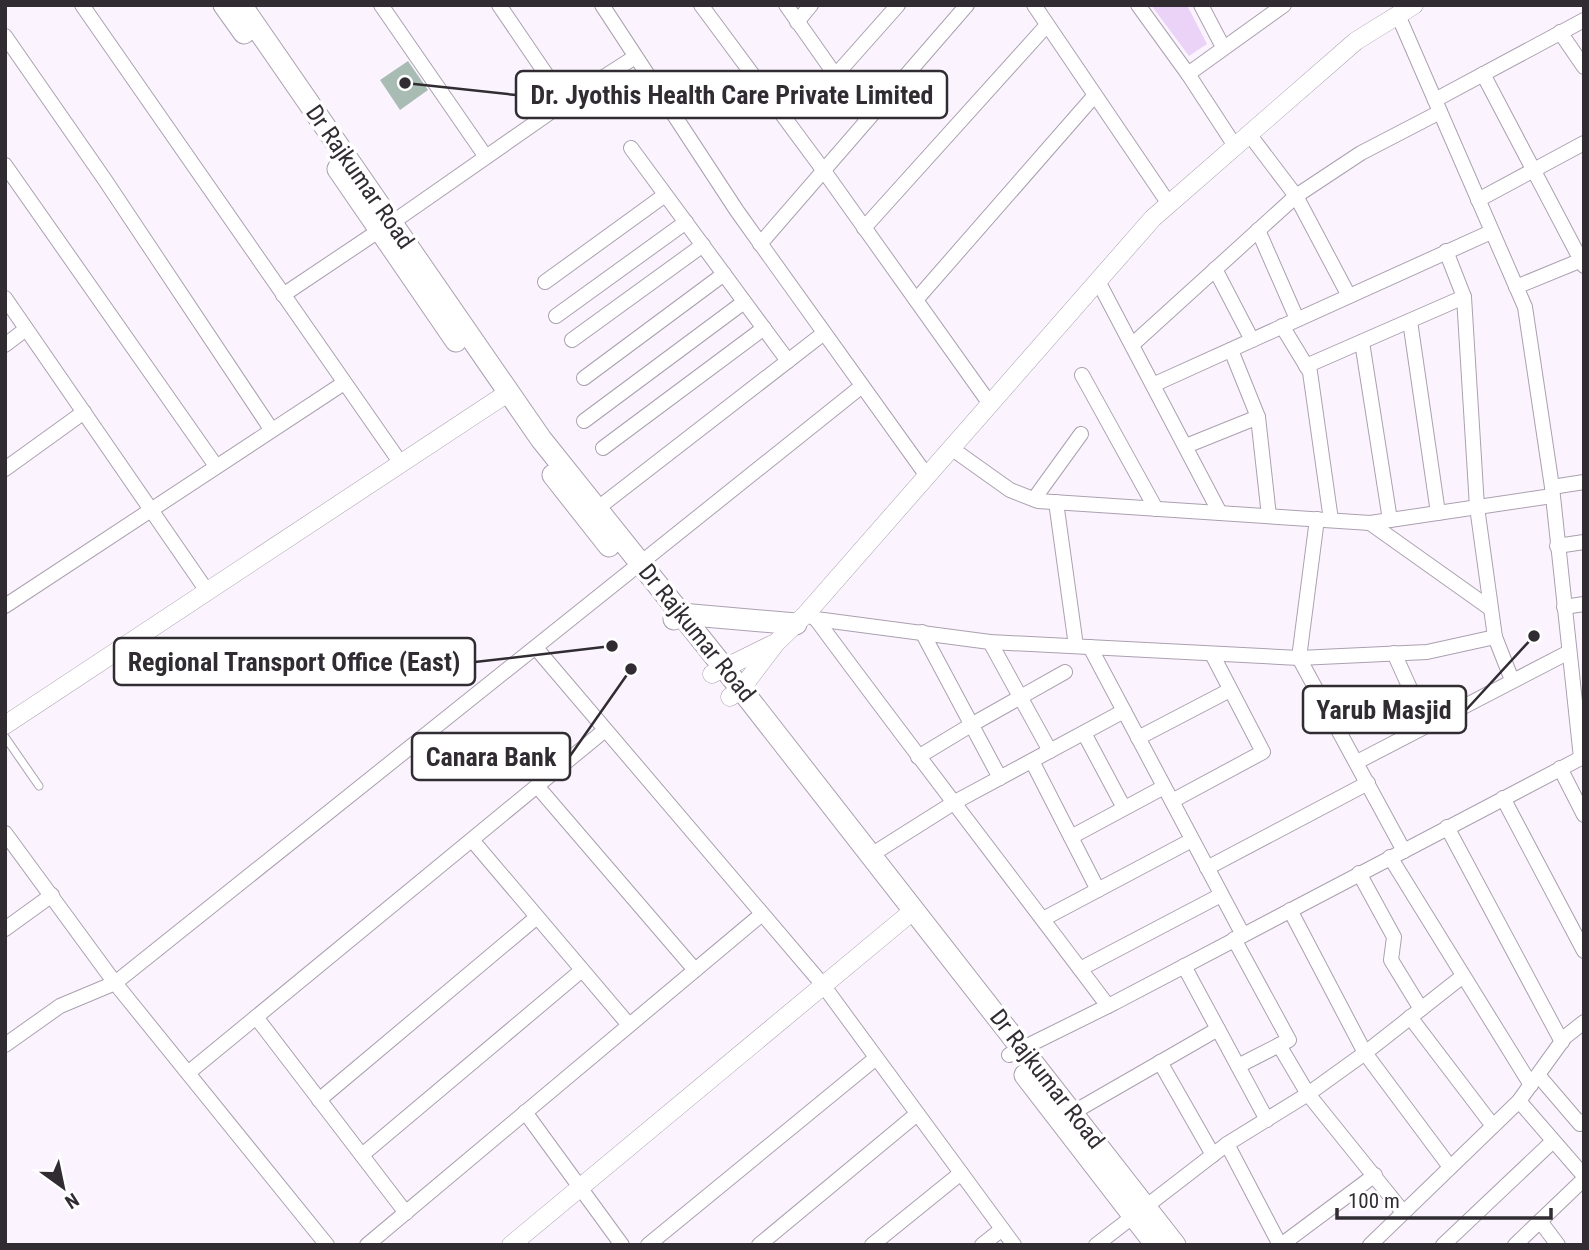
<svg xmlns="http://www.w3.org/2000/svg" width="1589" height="1250" font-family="'Roboto Condensed',sans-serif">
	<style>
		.green { fill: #ebd3f7 }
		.building { fill: #a9bcb3 }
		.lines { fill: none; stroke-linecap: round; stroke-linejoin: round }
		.service-casing { stroke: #aba0b0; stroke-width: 9 }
		.minor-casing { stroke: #aba0b0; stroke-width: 16 }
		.tertiary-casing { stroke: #aba0b0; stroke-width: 19 }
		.secondary-casing { stroke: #aba0b0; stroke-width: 23 }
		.service { stroke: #fff; stroke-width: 7 }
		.minor { stroke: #fff; stroke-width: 14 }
		.tertiary { stroke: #fff; stroke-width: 18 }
		.secondary { stroke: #fff; stroke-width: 21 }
		.labels { text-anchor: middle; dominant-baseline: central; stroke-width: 7; stroke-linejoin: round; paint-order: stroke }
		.street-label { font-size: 24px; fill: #302c32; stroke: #fff }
		.leader { fill: none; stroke: #302c32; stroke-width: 2.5 }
		.callout-dot { fill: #302c32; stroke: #fff; stroke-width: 2.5 }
		.callout { fill: #fff; stroke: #302c32; stroke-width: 2.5 }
		.callout-label { font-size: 26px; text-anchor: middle; font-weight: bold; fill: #302c32 }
	</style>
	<rect width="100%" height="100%" fill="#fbf4fe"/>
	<path class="green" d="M 1151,5 L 1187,5 L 1207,44 L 1189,56 Z"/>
	<path class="building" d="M 408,61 L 428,90 L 400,110 L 380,80 Z"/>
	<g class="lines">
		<g class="service-casing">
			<path id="service" d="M 5,737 L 39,786"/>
		</g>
		<g class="minor-casing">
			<g id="minor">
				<path d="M 82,5 L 400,462"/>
				<path d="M 381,5 L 486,157"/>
				<path d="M 499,5 L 565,102"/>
				<path d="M 602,5 L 737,211 L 927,476"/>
				<path d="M 701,5 L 824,171 L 990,404"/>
				<path d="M 786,5 L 867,120"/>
				<path d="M 1034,5 L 1169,204"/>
				<path d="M 1138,5 L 1188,74 L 1235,146"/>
				<path d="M 1201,5 L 1223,47"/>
				<path d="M 797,22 L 811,5"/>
				<path d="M 1560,32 L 1584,67"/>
				<path d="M 5,36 L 105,180 L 271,429"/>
				<path d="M 1188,74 L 1284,5"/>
				<path d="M 1483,74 L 1584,266"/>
				<path d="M 835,76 L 898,5"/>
				<path d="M 1435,100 L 1584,20"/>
				<path d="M 1249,134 L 1296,196 L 1349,296"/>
				<path d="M 631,148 L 788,361"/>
				<path d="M 5,165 L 216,466"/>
				<path d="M 1478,200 L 1584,143"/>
				<path d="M 393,222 L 565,102 L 635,57"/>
				<path d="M 864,228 L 1047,25"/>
				<path d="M 1258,230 L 1297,319"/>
				<path d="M 760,244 L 967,5"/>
				<path d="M 1446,251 L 1464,297 L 1477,507 L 1495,637 L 1512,680"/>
				<path d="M 1215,269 L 1252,340"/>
				<path d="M 1098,281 L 1220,513"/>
				<path d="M 545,282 L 665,195"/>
				<path d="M 1516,287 L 1584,259"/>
				<path d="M 283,295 L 380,230"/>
				<path d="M 5,298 L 207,591"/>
				<path d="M 916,300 L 1095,95"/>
				<path d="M 556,316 L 686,222"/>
				<path d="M 1410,321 L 1438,513"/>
				<path d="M 1282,326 L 1310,372 L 1331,520"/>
				<path d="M 572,340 L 703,245"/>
				<path d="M 1362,342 L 1390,520"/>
				<path d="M 1133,344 L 1296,196 L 1361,153 L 1440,112"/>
				<path d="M 5,345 L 26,329"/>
				<path d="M 1231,350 L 1258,417 L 1269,516"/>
				<path d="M 1306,366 L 1464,297"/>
				<path d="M 1082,375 L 1156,509"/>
				<path d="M 584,378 L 724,274"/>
				<path d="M 1155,384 L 1491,232"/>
				<path d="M 584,421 L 744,302"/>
				<path d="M 1186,446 L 1258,417"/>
				<path d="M 603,448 L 764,328"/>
				<path d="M 951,448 L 1010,490 L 1038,501 L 1370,523 L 1552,496"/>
				<path d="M 5,469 L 84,412"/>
				<path d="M 1552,487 L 1584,482"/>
				<path d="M 1034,499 L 1081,434"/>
				<path d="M 1056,502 L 1076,646"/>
				<path d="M 598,508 L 824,333"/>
				<path d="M 1317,519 L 1299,658 L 1404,851"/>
				<path d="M 1370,523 L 1491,609"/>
				<path d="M 1557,546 L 1584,542"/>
				<path d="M 5,606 L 344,383"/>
				<path d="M 1564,607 L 1584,604"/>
				<path d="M 806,614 L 816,619 L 990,642 L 1299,658 L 1427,652 L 1495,637"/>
				<path d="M 816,619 C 912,749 1011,877 1108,1006"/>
				<path d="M 922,632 L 1000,778"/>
				<path d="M 990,642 L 1050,751"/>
				<path d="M 1090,647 L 1243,935"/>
				<path d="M 536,648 L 823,985 L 1014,1245"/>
				<path d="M 1394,653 L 1427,726"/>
				<path d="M 1084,733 L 1124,808"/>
				<path d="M 1138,738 L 1230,690"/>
				<path d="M 918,757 L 971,725 L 1065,672"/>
				<path d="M 1032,761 L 1098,890"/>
				<path d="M 1357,762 L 1569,652"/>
				<path d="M 1560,768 L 1584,815"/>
				<path d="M 537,786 L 695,970"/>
				<path d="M 1503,798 L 1584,951"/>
				<path d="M 1172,801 L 1263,752 L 1212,654"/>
				<path d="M 1447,827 L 1562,1042"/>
				<path d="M 5,833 L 115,983 L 327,1245"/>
				<path d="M 1071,837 L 1164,787"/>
				<path d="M 472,840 L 629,1025"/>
				<path d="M 871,855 L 955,802 L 1124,711"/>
				<path d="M 1390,857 L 1531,1085"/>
				<path d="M 1207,868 L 1368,783"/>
				<path d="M 1359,873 L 1394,937 L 1391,960 L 1421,1009"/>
				<path d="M 1290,910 L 1365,1053 L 1450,1167"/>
				<path d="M 1043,919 L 1192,840"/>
				<path d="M 5,929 L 52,895"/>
				<path d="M 1234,939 L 1289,1040 L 1238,1066"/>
				<path d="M 1184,966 L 1267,1120"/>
				<path d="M 1080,969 L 1221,895"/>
				<path d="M 256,1017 L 406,1213"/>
				<path d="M 1410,1017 L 1493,1126"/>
				<path d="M 5,1045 L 60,1006 L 115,983 L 862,386"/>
				<path d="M 1279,1045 L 1308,1094 L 1403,1212"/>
				<path d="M 1009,1055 L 1114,1003 L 1581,758 L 1552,487 L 1525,307 L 1398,15"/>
				<path d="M 1160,1062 L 1213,1155"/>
				<path d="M 188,1073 L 605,730"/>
				<path d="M 1538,1075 L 1580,1124 L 1584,1121"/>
				<path d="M 319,1100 L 537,917"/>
				<path d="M 1519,1101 L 1584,1176"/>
				<path d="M 525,1112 L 622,1245"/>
				<path d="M 1072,1113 L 1218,1029"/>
				<path d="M 1227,1144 L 1280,1245"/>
				<path d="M 362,1155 L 582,970"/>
				<path d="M 1540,1221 L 1558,1245"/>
				<path d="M 367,1245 L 762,914"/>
				<path d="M 648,1245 L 876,1058"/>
				<path d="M 759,1245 L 917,1114"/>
				<path d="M 872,1245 L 961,1173"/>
				<path d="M 982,1245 L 1002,1229"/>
				<path d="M 1096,1245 L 1227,1144 L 1308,1094 L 1365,1053 L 1463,976"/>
				<path d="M 1281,1245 L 1375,1175"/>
				<path d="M 1370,1245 L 1519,1101 L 1565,1037 L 1584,1022"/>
				<path d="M 1443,1245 L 1553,1141"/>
				<path d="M 1515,1245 L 1584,1179"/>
			</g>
		</g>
		<g class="tertiary-casing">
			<g id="tertiary">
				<path d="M 712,674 L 773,644"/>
				<path d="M 730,697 L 741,689 L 776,643 L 806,614 L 1153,218 L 1356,41 L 1414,5"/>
				<path d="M 5,725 L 509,392"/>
				<path d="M 511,1245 L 914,910"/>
			</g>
		</g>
		<g class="secondary-casing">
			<g id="secondary">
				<path d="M 224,5 L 244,33"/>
				<path d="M 241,5 L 541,439 L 741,689 L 1175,1245"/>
				<path d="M 338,169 L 456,341"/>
				<path d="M 553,475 L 609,546"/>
				<path d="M 674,619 L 681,614 L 796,624"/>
				<path d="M 1025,1075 L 1156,1245"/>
			</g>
		</g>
		<use href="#service" class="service"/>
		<use href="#minor" class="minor"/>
		<use href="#tertiary" class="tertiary"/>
		<use href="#secondary" class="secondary"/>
	</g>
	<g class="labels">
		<g class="street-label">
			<text transform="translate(360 177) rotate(55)">Dr Rajkumar Road</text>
			<text transform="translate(697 633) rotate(51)">Dr Rajkumar Road</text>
			<text transform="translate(1047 1079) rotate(52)">Dr Rajkumar Road</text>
		</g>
	</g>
	<path class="leader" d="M405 83L516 95M612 646L475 662M1534 636L1466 710M631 669L570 756"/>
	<g class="callout-dot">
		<circle cx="405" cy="83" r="7"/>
		<circle cx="612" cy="646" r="7"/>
		<circle cx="1534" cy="636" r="7"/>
		<circle cx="631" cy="669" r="7"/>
	</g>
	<g class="callout">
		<rect x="516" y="71" width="431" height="47" rx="7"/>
		<rect x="114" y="638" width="361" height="47" rx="7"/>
		<rect x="1303" y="686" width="163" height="47" rx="7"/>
		<rect x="412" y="733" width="158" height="47" rx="7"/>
	</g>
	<g class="callout-label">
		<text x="732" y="104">Dr. Jyothis Health Care Private Limited</text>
		<text x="294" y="671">Regional Transport Office (East)</text>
		<text x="1384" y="719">Yarub Masjid</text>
		<text x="491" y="766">Canara Bank</text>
	</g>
	<rect width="1589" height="1250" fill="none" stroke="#302c32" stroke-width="14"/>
	<g transform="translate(63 1187) rotate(147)" stroke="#ffffff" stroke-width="5" paint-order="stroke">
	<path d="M0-5L12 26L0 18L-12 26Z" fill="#302c32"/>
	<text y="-10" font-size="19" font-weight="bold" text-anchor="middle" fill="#302c32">N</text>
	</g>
	<path d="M1337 1208v10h214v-10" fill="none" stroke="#302c32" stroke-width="3.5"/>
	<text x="1348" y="1208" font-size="21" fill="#302c32" stroke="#ffffff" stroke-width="5" paint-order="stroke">100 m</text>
</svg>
